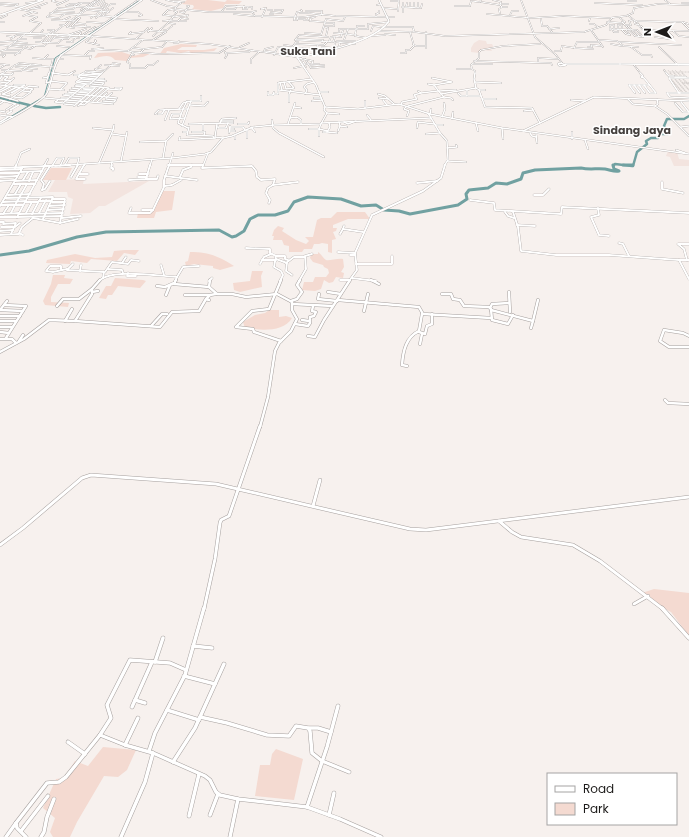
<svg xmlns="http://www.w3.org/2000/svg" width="689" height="837" font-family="Poppins,sans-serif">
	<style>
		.built { fill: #f3e4df }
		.green { fill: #f4dad1 }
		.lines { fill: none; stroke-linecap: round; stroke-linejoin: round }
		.canal { stroke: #71a1a1; stroke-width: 1 }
		.river-far1 { stroke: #71a1a1; stroke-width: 2.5 }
		.river { stroke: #71a1a1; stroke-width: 3 }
		.minor-tunnel-far1 { stroke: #d6d1ce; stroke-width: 1; stroke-dasharray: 1 0.5; stroke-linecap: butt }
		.minor-tunnel { stroke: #d6d1ce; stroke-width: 1.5; stroke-dasharray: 1.5 0.5; stroke-linecap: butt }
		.minor-far5-casing { stroke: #a6a09e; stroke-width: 1.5 }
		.minor-far4-casing { stroke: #a6a09e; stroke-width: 2 }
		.minor-far3-casing { stroke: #a6a09e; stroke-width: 2.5 }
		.minor-far2-casing { stroke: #a6a09e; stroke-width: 3.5 }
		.minor-far1-casing { stroke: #a6a09e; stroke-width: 4 }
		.minor-casing { stroke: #a6a09e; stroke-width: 4.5 }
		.tertiary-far1-casing { stroke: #a6a09e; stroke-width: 2 }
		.tertiary-casing { stroke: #a6a09e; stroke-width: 2.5 }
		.secondary-casing { stroke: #a6a09e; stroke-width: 2 }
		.minor-far5 { stroke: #fff; stroke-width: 1 }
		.minor-far4 { stroke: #fff; stroke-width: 1.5 }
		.minor-far3 { stroke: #fff; stroke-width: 2 }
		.minor-far2 { stroke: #fff; stroke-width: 2.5 }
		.minor-far1 { stroke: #fff; stroke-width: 3 }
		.minor { stroke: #fff; stroke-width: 3.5 }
		.tertiary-far1 { stroke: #fff; stroke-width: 1.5 }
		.tertiary { stroke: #fff; stroke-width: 2 }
		.secondary { stroke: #fff; stroke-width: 1.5 }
		.labels { text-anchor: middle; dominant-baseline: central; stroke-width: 3; stroke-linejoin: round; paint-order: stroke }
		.far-quarter-label { font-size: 11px; font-weight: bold; fill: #45403e; stroke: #fff }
	</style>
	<rect width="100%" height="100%" fill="#f7f1ee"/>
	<g class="built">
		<path d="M 479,40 L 486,41 L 487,44 L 492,44 L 494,48 L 491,49 L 492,51 L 482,50 L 479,53 L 471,52 L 471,48 L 474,43 Z"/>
		<path d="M 668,151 L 677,152 L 679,159 L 689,160 L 689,166 L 674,166 L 670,157 L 666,156 Z"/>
		<path d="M 84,179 L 83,184 L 149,181 L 105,206 L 99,206 L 90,213 L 70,214 L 73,199 L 68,197 L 67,192 L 48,192 L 55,180 Z"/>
	</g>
	<g class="green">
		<path d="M 187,0 L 208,0 L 225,2 L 227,0 L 242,1 L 239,4 L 225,4 L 223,8 L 211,11 L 192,9 L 194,7 L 193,5 L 182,4 Z"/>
		<path d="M 181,44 L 197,45 L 196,47 L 182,47 L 177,50 L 204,50 L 217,48 L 214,51 L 191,53 L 189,51 L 181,53 L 167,51 L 166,53 L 170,53 L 168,55 L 159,55 L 164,48 Z"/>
		<path d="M 122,52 L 131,55 L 130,56 C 138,56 144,52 152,53 L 143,57 L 128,58 L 127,61 L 115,60 C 109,53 102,57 94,58 L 98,53 Z"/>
		<path d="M 51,168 L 72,168 L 66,180 L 43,180 Z"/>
		<path d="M 162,191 L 175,191 L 172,210 L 156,212 L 154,218 L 137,218 L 138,213 L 152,212 Z"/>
		<path d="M 337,212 L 365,212 L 370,219 L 348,219 L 333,225 L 333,228 L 337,228 L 336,231 L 333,232 L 336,239 L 332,240 L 332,253 L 328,252 L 328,244 L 322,243 L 319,244 L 314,244 L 312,249 L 304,249 L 302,252 L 289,252 L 289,246 L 284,245 L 282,240 L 273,240 L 274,236 L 272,236 L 274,230 L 278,226 L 284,228 L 282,231 L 296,240 L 306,244 L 309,241 L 305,237 L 313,237 L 317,220 L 321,218 L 331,218 Z"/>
		<path d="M 125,250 L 139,250 L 135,255 L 124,253 L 117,261 L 91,259 L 87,263 L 71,261 L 70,264 L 46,263 L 47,260 L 75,254 L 95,258 L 112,257 L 114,251 Z"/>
		<path d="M 190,252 C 209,252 218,256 234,266 L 220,270 L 213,268 L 213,266 L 194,264 L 186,266 L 185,262 L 188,261 Z"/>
		<path d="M 318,252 C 321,254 323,258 326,260 C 329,261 338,258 343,259 L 344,267 L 341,272 L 344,273 L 343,278 L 336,277 L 333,282 L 329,283 L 324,280 L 321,289 L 315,291 L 302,290 L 304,282 L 313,282 L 315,277 L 326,277 L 329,273 L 328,269 L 324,267 L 323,265 L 313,262 L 310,258 L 311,254 L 318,254 Z"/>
		<path d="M 252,271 L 263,271 L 261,276 L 262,287 L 240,292 L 234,290 L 233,283 L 250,281 Z"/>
		<path d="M 53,275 L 65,275 L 64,278 L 73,279 L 70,284 L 58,284 L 51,297 L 51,302 L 69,303 L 68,307 L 45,305 L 43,301 L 51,284 Z"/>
		<path d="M 115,278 L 143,280 L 146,281 L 140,288 L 118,286 L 112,295 L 108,295 L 106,299 L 99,298 L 106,286 L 111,286 Z"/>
		<path d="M 269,310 L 279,310 L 279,317 L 286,316 L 292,318 C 283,333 260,330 245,328 L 243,322 L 255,315 L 265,313 Z"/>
		<path d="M 654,589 L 689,593 L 689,636 L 671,612 L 654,603 L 642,593 Z"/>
		<path d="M 103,747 L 136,750 L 127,770 L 118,777 L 104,776 L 77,822 L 70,837 L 53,837 L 50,832 L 55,818 L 43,808 L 56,779 L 64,778 L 75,761 L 88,766 Z"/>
		<path d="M 276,749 L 303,759 L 294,800 L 255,796 L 260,765 L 270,765 L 272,754 Z"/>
	</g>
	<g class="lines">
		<g class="canal">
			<path d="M 44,97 L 55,58 L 140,0"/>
			<path d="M 0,123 L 40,99"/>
		</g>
		<g class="river-far1">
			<path d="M 0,98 L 29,105"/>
			<path d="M 34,106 L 46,108 L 60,107"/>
			<path d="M 613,166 L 615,164 L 632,166"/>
			<path d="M 633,166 L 637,152 L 647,144 L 646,141 L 651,138 L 658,138 L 659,134 L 668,134 L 664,126 L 667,119 L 684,119 L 689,116"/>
		</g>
		<g class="river">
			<path d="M 623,165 L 633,165"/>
			<path d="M 0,255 L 29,251 L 77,237 L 106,232 L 219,230 L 232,237 L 236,236 L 244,231 L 250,219 L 258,215 L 275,215 L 288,211 L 294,202 L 308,197 L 341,199 L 361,206 L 376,205 L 384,210 L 399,211 L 410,214 L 458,205 L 467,199 L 466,194 L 469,190 L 488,188 L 496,183 L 507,184 L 521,179 L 523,173 L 535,170 L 581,168 C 590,170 597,168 605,169 C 611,170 614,172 619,171 L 614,169 L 613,165"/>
		</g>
		<g class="minor-tunnel-far1">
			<path d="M 668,70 L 671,74"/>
			<path d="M 672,70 L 675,74"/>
			<path d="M 675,70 L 679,74"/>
			<path d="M 680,70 L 683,74"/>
			<path d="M 670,72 L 689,72"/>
		</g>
		<g class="minor-tunnel">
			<path d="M 670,73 L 674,77"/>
			<path d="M 674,73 L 678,77"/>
			<path d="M 678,73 L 682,77"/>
			<path d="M 682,73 L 686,77"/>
			<path d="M 670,78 L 683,93"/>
			<path d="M 675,79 L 687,93"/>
			<path d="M 679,79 L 689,90"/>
			<path d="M 683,79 L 689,85"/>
			<path d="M 682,83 L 689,83"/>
		</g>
		<g class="minor-far5-casing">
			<g id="minor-far5">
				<path d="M 36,0 L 41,1"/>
				<path d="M 55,0 L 52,1 L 60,3"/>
				<path d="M 151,0 L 167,6 L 176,7 L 175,9 L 209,12 L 252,12 L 255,16 L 303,17 L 321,15"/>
				<path d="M 166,0 L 181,3 L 176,7"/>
				<path d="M 493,0 L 501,2 L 500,5 L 502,7 L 499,9 L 500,14"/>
				<path d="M 521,0 L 535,37 L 556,55 L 562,63"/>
				<path d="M 665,0 L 670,4"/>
				<path d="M 175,1 L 184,2"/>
				<path d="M 391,1 L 399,1"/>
				<path d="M 628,1 L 636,1"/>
				<path d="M 481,2 L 500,5"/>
				<path d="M 0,3 L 18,4 L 15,6"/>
				<path d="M 26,3 L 36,2"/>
				<path d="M 403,3 L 403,12"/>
				<path d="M 410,3 L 410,7"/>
				<path d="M 414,3 L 414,8"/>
				<path d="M 418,3 L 418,8"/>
				<path d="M 595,3 L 642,5"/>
				<path d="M 682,3 L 689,3"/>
				<path d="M 501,4 L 508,4"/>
				<path d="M 0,5 L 22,7"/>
				<path d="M 57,5 L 68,0"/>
				<path d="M 98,5 L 104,1"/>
				<path d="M 377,5 L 381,4"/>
				<path d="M 66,6 L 70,4 L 77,4"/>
				<path d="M 67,6 L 102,8"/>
				<path d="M 74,6 L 79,3 L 89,3"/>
				<path d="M 101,6 L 105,3"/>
				<path d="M 244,6 L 243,9 L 247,9 L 248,7"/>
				<path d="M 455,6 L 470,6 L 471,1 L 480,2 L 481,0"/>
				<path d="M 402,7 L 421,8 L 422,4"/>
				<path d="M 406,7 L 407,3"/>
				<path d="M 502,7 L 507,7"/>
				<path d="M 102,8 L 107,4"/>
				<path d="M 383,8 L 398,9"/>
				<path d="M 18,9 L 33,12 L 23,16"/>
				<path d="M 32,9 L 40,8"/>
				<path d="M 227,9 L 235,9 L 237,6"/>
				<path d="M 27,10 L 47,3"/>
				<path d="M 81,10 L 95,1"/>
				<path d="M 88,10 L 109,12"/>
				<path d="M 186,10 L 189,6 L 187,6"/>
				<path d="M 268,10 L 272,10"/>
				<path d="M 55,11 L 74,12"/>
				<path d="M 222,11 L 226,6 L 252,7 L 252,9"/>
				<path d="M 306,11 L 322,11 L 321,15"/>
				<path d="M 398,11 L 399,0"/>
				<path d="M 33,12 L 37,13"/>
				<path d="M 125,12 L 138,12 L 142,15 L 139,16"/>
				<path d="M 180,12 L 184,13 L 186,10"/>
				<path d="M 252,12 L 256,11"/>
				<path d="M 271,12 L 281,13 L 283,10 L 275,10"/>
				<path d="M 50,13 L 117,17"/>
				<path d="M 300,13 L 309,13"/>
				<path d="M 309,13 L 336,16 L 387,17"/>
				<path d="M 234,14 L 254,16"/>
				<path d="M 270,14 L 273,14"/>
				<path d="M 487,14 L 531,18 L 563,16 L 609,18 L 626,16 L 633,13 L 634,8 L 658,4 L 689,5"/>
				<path d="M 26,15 L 37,17"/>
				<path d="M 77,15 L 98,0"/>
				<path d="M 163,15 L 168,10 L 175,9"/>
				<path d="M 163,15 L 173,16"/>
				<path d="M 510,15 L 512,11 L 518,11"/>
				<path d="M 103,16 L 113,8"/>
				<path d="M 629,16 L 635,21 L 683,22 L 689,24"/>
				<path d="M 47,17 L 58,8 L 73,9 L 82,3"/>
				<path d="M 47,17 L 59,18 L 65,14"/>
				<path d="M 77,17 L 80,18 L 72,26 L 90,27"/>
				<path d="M 173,17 L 188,15 L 187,17"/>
				<path d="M 262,17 L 266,8 L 261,9 L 263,9"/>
				<path d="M 295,17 L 294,20 L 297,20 L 298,17"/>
				<path d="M 295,17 L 297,12 L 302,11 L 301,10"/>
				<path d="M 315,17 L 311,18 L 310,21 L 325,22"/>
				<path d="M 376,17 L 376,14 L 379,13 L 379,11"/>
				<path d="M 387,17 L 394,17"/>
				<path d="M 1,18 L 7,15 L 3,14"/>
				<path d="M 91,18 L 111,4 L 115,4"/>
				<path d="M 96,18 L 108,9"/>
				<path d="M 620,18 L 625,22 L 622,22 L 625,25 L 631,25 L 629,21 L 633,20"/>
				<path d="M 114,19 L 158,21"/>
				<path d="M 298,19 L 305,19"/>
				<path d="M 541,19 L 542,26 L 547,26 L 552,32"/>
				<path d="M 52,20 L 76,21"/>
				<path d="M 63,20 L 70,17"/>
				<path d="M 304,20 L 308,20 L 309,17"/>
				<path d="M 70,21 L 101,0"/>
				<path d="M 163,21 L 172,20"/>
				<path d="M 171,21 L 178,21 L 181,18 L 188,19"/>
				<path d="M 179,21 L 186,21"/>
				<path d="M 589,21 L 590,18"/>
				<path d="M 634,21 L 635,24 L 639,25 L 636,21"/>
				<path d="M 0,22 L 4,22"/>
				<path d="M 87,22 L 104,23"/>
				<path d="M 607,22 L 623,23"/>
				<path d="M 682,22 L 689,29"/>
				<path d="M 75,23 L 85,24 L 86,26 L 83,27"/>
				<path d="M 169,23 L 175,24"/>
				<path d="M 325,23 L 334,23"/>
				<path d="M 590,24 L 594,24 L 598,27"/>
				<path d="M 60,25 L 65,25 L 68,22"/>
				<path d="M 326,26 L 334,26 L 334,23"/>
				<path d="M 626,26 L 635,36 L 643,37 L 637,30"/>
				<path d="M 628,26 L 639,36"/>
				<path d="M 639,26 L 641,26 L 649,34 L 647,34 Z"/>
				<path d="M 67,27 L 74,28"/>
				<path d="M 67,27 L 77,18"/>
				<path d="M 324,27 L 328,28 L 326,36"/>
				<path d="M 383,27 L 413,27 L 414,32"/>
				<path d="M 356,29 L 355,36 L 367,38"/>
				<path d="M 357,29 L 357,26 L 364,26"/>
				<path d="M 549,29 L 559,28"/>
				<path d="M 610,29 L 636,30"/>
				<path d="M 612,29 L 614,32 L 618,32"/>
				<path d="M 48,30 L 54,30 L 48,34"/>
				<path d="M 146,30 L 166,32"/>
				<path d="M 164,30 L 167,30 L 172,26"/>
				<path d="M 591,30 L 603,47"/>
				<path d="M 610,30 L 610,25 L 614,25 L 614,29"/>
				<path d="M 618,30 L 618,25 L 622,25 L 622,30"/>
				<path d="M 622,30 L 626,34 L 630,35 L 626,30"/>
				<path d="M 645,30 L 689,31"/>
				<path d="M 90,31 L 99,27 L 138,0 L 141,0"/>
				<path d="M 371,31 L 373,26 L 383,27"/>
				<path d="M 378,31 L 415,32 L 445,36 L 584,32 L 606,25 L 612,18"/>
				<path d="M 673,31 L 679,36 L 689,37"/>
				<path d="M 131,32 L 129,34 L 144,32"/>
				<path d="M 148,32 L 152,28"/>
				<path d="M 426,32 L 426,48"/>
				<path d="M 30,33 L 41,23 L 30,21 L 37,17"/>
				<path d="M 305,33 L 321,34"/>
				<path d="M 334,33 L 356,35"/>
				<path d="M 339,33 L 339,29 L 368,29 L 368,24 L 389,22"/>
				<path d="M 40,34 L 43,30"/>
				<path d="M 52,34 L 64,25"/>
				<path d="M 385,34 L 395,35"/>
				<path d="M 68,35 L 86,29"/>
				<path d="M 321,35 L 326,19 L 343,21 L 345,17"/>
				<path d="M 7,36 L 14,37 L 11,39"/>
				<path d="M 57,36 L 68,37"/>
				<path d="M 78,36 L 81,33 L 79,32"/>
				<path d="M 81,36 L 95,27"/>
				<path d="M 90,36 L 209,44 L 297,57"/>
				<path d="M 93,36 L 86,42 L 99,45"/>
				<path d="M 153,36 L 168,23 L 177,12 L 174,11"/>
				<path d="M 333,36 L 341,37 L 343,30"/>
				<path d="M 370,36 L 385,35"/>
				<path d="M 13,37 L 17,35 L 44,36"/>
				<path d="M 69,37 L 79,38"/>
				<path d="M 328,37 L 299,35 L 295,40 L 335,42 L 334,50"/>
				<path d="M 655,37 L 670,39 L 673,37 L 668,32 L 664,31"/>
				<path d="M 34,38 L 41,38"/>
				<path d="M 54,38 L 68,39 L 71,35"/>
				<path d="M 18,39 L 26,39"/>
				<path d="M 136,39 L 148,28"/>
				<path d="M 296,39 L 323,40 L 322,42"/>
				<path d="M 153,40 L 166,32"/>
				<path d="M 344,40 L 348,29"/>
				<path d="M 599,40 L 617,41 L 624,46 L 638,47"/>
				<path d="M 337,41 L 355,41"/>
				<path d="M 0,42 L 15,41"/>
				<path d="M 14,42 L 27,43"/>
				<path d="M 36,42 L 58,43 L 63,39"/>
				<path d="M 41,42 L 48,36 L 45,35"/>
				<path d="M 67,42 L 73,42"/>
				<path d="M 71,42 L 76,38"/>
				<path d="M 331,42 L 329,41 L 331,37 L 335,37 L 333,42"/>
				<path d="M 336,42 L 355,44"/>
				<path d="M 619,42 L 681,45"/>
				<path d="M 43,43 L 53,36"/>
				<path d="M 174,43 L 178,43 L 179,41"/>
				<path d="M 13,44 L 24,45"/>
				<path d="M 93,44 L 96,41 L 95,40"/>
				<path d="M 295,44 L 324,45 L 327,42"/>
				<path d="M 413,44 L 416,46 L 425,46"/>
				<path d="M 611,44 L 622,46"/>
				<path d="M 0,45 L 22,47"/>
				<path d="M 24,45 L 44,46 L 59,34"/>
				<path d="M 284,45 L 292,46"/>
				<path d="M 57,46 L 69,47"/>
				<path d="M 240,47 L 249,43"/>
				<path d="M 273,47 L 265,49 L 264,51 L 275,52"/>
				<path d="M 322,47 L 334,48"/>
				<path d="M 336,47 L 339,47 L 340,42"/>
				<path d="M 588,47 L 592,47 L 591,45 L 602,46"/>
				<path d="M 631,47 L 642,55 L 651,55 L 652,57"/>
				<path d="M 659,47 L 678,65"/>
				<path d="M 26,48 L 30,49 L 35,46"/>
				<path d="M 133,48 L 144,49 L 141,52"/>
				<path d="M 92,49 L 128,51"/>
				<path d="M 94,49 L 103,48"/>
				<path d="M 144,49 L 162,47 L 167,41"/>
				<path d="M 593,49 L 574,48 L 577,42 L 599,42"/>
				<path d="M 5,50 L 21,50"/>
				<path d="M 0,51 L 5,50 L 26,33"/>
				<path d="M 555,51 L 561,51 L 562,46 L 575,48"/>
				<path d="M 133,52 L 128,51 L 143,40"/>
				<path d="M 225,52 L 227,55 L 225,58"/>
				<path d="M 2,53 L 20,53"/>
				<path d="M 225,53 L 249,52 L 252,50"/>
				<path d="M 401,53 L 406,53 L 406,50 L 410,50 L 414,46 L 410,32"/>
				<path d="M 132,54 L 134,55"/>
				<path d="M 290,54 L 299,55"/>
				<path d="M 0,55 L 5,55 L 3,57"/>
				<path d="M 15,55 L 27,46"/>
				<path d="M 61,55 L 91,56 L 90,59"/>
				<path d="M 85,55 L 89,51 L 94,51"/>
				<path d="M 274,55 L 278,47 L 316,49 L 318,45"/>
				<path d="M 287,55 L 296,42 L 298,42"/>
				<path d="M 299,57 L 299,55 L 305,53 L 306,51"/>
				<path d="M 33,58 L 44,59 L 48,55"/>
				<path d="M 298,58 L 313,61 L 312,64"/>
				<path d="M 301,58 L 306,67"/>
				<path d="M 44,59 L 53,59 L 49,74"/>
				<path d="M 57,59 L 63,59"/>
				<path d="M 305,59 L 311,68 L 324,67"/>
				<path d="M 158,61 L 153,65 L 148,65 L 145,68 L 130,68 L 130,64 L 127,62 L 133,52 L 159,54 L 219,53 L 230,46"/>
				<path d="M 474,61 L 551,63 L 552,65"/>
				<path d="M 538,62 L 538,58 L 558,59"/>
				<path d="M 251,63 L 251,59 L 259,52"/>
				<path d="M 0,64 L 9,65"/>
				<path d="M 302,64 L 319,64"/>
				<path d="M 472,64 L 492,64"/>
				<path d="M 16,65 L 19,63 L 41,65"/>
				<path d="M 105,65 L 119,66"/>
				<path d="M 112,65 L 113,63 L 120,64"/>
				<path d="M 634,65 L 641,74"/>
				<path d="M 310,66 L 324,65"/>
				<path d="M 16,67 L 37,69"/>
				<path d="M 0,68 L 5,65"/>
				<path d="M 294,68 L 303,66"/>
				<path d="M 95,69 L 105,70"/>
				<path d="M 457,69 L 472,69"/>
				<path d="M 2,70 L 21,71 L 31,64"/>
				<path d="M 23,70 L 32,71"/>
				<path d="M 95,70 L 101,65"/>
				<path d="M 664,70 L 667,74"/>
				<path d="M 85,72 L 100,74"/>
				<path d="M 52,73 L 59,74"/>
				<path d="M 2,74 L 15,65 L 55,67"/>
				<path d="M 70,74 L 75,71"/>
				<path d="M 82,74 L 86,71 L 103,72"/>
				<path d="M 101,74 L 111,65"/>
				<path d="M 475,74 L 475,71 L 472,69 L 471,65 L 479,58 L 479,52 L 481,50 L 503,46 L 540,44"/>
			</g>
		</g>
		<g class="minor-far4-casing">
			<g id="minor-far4">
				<path d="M 49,73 L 46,83 L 50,82"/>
				<path d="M 52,73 L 68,75 L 72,73"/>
				<path d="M 83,73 L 80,75 L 97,77"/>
				<path d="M 92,73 L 101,74"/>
				<path d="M 640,73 L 643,76 L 641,77 L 644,78 L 656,93"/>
				<path d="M 666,73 L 669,76 L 674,76"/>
				<path d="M 2,74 L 11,75 L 13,73"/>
				<path d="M 83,74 L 99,75"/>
				<path d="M 0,75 L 3,73"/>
				<path d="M 74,75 L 80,75"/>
				<path d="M 80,75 L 78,77 L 95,79"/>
				<path d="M 4,76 L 8,77 L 4,80 L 11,81"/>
				<path d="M 675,77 L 686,77"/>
				<path d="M 43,78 L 48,77"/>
				<path d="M 82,78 L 76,82 L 86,84"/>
				<path d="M 432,78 L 452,82 L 434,85 L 441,94"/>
				<path d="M 669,78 L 679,93 L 689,93"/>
				<path d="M 669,78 L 689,78"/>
				<path d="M 0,79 L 2,76"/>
				<path d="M 81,79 L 93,80"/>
				<path d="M 98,79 L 104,79"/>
				<path d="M 96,80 L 106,81"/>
				<path d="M 50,81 L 67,83 L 60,90"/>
				<path d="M 78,81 L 91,82"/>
				<path d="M 0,82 L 7,83"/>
				<path d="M 280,82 L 282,90"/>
				<path d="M 284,82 L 286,89 L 294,88 L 288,81"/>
				<path d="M 475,82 L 501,83"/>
				<path d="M 92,84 L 102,85 L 104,83 L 94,82"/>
				<path d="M 428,84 L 434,85"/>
				<path d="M 0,85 L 25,88"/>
				<path d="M 5,85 L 14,78"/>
				<path d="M 14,85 L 24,85"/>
				<path d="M 76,85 L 84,85"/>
				<path d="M 629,85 L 650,85"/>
				<path d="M 629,85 L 635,93"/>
				<path d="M 634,85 L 640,93"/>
				<path d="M 639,85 L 645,93"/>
				<path d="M 644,85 L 650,93 L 656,93"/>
				<path d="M 75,86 L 82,87"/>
				<path d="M 90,86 L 109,88 L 93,101"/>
				<path d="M 26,88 L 33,89 L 30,91"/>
				<path d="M 72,88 L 79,89"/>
				<path d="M 83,88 L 95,88"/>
				<path d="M 476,88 L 479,90 L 485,107 L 532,108 L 540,123"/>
				<path d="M 48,89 L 64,90"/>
				<path d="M 83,89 L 93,90"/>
				<path d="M 108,89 L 120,90 L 122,88 L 115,88"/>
				<path d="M 0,90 L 7,86"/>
				<path d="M 70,90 L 77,91"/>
				<path d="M 279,90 L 320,95"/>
				<path d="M 479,90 L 485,90"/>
				<path d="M 80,91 L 90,91"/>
				<path d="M 418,91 L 421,93 L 438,91"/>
				<path d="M 439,91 L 456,90"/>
				<path d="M 0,92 L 12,86"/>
				<path d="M 68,92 L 75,93"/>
				<path d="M 78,92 L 88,93"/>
				<path d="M 268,92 L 268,95 L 273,95 L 274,92"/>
				<path d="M 319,92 L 328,92"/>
				<path d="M 11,93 L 25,85"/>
				<path d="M 458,93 L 461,96 L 467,96 L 467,90"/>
				<path d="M 667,93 L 670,97 L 689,98"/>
				<path d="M 667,93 L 680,93"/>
				<path d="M 2,94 L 10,96"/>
				<path d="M 3,94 L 17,87"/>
				<path d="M 65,94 L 72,94"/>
				<path d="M 76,94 L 107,97"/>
				<path d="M 273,94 L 278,94 L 278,83 L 312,79"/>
				<path d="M 305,94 L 307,90 L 304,87 L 307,84 L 314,82"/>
				<path d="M 378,94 L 385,96 L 394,104"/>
				<path d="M 63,95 L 70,96"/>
				<path d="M 0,96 L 18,101"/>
				<path d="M 73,96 L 83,97"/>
				<path d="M 468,96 L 481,96"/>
				<path d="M 14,97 L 22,98 L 31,92 L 23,91"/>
				<path d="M 108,97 L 117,98"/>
				<path d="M 444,97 L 451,98 L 453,100"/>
				<path d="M 44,98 L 113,104"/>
				<path d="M 61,98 L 68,98"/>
				<path d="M 71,98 L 81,99"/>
				<path d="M 106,98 L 112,93"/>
				<path d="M 314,98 L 321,98"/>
				<path d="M 379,98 L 388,99"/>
				<path d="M 10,99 L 29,86 L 38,87"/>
				<path d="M 482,99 L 496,99"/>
				<path d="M 628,99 L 633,104 L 655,106"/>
				<path d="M 657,99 L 658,104 L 655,106 L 667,114 L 689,136"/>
				<path d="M 0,100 L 4,101 L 0,104"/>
				<path d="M 58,100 L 55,102 L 63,103 L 86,84 L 90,84 L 102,73"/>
				<path d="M 383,100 L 387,105"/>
				<path d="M 571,100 L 585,101"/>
				<path d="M 4,101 L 16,104"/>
				<path d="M 103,101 L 114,102 L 116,100 L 106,99"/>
				<path d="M 191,101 L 201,101 L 201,96"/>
				<path d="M 312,101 L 322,100"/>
				<path d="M 365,101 L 365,108"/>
				<path d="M 66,102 L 77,103"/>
				<path d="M 97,102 L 107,93"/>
				<path d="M 289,102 L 289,94 L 291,90"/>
				<path d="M 681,102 L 689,112"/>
				<path d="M 675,103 L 683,112 L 689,112"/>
				<path d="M 64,104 L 74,105"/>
				<path d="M 80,104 L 84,105 L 105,87"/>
				<path d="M 190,105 L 204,106 L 208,102"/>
				<path d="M 401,105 L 402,102 L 417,99 L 414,95 L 421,93"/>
				<path d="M 74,106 L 95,88"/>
				<path d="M 78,106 L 101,87"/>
				<path d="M 408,106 L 444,97 L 441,94 L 476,88 L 474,79 L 475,73"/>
				<path d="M 294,107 L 301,108"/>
				<path d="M 325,107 L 358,109 L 399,104 L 430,114 L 502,128 L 689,154"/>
				<path d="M 406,107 L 404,109 L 409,111 L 407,116"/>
				<path d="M 179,109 L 183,103 L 191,101 L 188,109"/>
				<path d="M 6,110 L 15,104"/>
				<path d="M 10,110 L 19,105"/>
				<path d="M 160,110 L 183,109 L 187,101"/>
				<path d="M 0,111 L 5,112"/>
				<path d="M 524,111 L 533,110"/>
				<path d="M 327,113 L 339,114"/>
				<path d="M 428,113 L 440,133 L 447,141 L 448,160 L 444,166"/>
				<path d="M 7,114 L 12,111"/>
				<path d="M 155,114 L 159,110"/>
				<path d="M 158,114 L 162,114 L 165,109"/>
				<path d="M 181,114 L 172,114 L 170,119 L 185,118"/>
				<path d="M 430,114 L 431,109"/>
				<path d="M 0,115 L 13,117"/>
				<path d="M 367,115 L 371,120"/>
				<path d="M 442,117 L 445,109 L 444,103"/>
				<path d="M 290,118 L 297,117 L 301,120 L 301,124"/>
				<path d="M 452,119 L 453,112"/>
				<path d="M 165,120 L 169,110"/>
				<path d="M 272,120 L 273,128 L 279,133 L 324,157"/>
				<path d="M 220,121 L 233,121"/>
				<path d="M 0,122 L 8,117"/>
				<path d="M 344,122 L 348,124 L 356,121"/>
				<path d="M 220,123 L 222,119 L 236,118"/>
				<path d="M 321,123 L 431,118"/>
				<path d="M 329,123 L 330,127 L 327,132 L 337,133"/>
				<path d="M 476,123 L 478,131"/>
				<path d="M 189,124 L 233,123"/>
				<path d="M 203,124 L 203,130"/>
				<path d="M 217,124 L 215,137 L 223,138"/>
				<path d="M 238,124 L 248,124 L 249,122"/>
				<path d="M 288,124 L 295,103"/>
				<path d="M 435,125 L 443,125"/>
				<path d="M 182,126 L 188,109 L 183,109 L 178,123 L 188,128"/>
				<path d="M 218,126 L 218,128 L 226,128 L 228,123"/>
				<path d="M 340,126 L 347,127"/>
				<path d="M 189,127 L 187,135 L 213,136 L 214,138"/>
				<path d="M 230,127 L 243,127 L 245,130"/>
				<path d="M 251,127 L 255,132"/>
				<path d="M 681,127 L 689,126"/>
				<path d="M 93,128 L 113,130 L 99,163"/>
				<path d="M 417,128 L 418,122 L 434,124"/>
				<path d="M 502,128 L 503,139"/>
				<path d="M 230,129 L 234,129"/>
				<path d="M 247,129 L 247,138"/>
				<path d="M 309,129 L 319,129 L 321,124"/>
				<path d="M 113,130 L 114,125"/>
				<path d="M 230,131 L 235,131"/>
				<path d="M 338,131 L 340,126 L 339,122"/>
				<path d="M 523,131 L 594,97 L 689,101"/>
				<path d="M 183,132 L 187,132"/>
				<path d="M 192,132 L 205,132 L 204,135"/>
				<path d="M 323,132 L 327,132"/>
				<path d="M 572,132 L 572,139"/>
				<path d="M 229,133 L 230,126"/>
				<path d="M 530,133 L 532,136 L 536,137"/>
				<path d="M 112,134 L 126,136"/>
				<path d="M 426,134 L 440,133"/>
				<path d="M 536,134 L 537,143"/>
				<path d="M 235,136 L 235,139"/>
				<path d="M 319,136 L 319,129 L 328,131"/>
				<path d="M 180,137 L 179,140 L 216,138"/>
				<path d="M 585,140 L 588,149"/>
				<path d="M 166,141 L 173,134"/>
				<path d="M 140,142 L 166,141 L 163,158"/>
				<path d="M 447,148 L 457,147 L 456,145"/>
				<path d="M 676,150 L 685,153"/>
				<path d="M 121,161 L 127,132"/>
				<path d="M 447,161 L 466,162"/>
				<path d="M 65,165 L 69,158 L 79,158 L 77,166"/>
				<path d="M 168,165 L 203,165"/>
				<path d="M 16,166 L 21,153 L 30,149"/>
				<path d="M 44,166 L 48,159"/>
				<path d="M 52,166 L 57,158 L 64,158 L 60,166"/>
				<path d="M 84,166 L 85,164"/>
				<path d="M 111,166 L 112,162"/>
				<path d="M 150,166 L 152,159"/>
				<path d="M 169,166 L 173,153"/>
				<path d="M 203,166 L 208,153"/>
			</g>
		</g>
		<g class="minor-far3-casing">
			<g id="minor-far3">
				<path d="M 84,165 L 76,179 L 85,179"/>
				<path d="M 112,165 L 111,168 L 113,168 L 113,170"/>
				<path d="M 168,165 L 203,165"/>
				<path d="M 203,165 L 202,168 L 252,166 L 256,171 L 257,177 L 261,180 L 275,179 L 273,185 L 268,188 L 266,193 L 270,200 L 269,203"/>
				<path d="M 15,168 L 16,165"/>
				<path d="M 0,170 L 21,169"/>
				<path d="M 21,172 L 42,171"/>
				<path d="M 0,173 L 19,173"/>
				<path d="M 79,174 L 88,174"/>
				<path d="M 139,174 L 148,174"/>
				<path d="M 165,176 L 197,180"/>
				<path d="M 0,177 L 17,176"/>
				<path d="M 71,177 L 78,165"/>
				<path d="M 138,177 L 147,177"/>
				<path d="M 180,177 L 183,170 L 191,167 L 192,165"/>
				<path d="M 146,179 L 157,179 L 158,176"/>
				<path d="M 23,180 L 28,172"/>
				<path d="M 129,180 L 146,179 L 150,165"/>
				<path d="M 0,181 L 15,180"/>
				<path d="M 15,181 L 37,180"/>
				<path d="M 29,181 L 33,172"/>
				<path d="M 662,182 L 662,189 L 683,193"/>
				<path d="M 417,183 L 437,181"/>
				<path d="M 14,184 L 27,184"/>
				<path d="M 273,185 L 298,182"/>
				<path d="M 165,186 L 172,185 L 181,180"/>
				<path d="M 42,190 L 44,184 L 41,180 L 50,166"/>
				<path d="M 42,190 L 45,189 L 50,181"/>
				<path d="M 15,194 L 21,184"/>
				<path d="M 8,195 L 30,194"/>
				<path d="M 534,195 L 543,195 L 549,189"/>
				<path d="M 5,198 L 53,197 L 43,219"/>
				<path d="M 41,198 L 39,201 L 52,201"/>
				<path d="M 53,199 L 65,199 L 60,223"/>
				<path d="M 470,200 L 494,203 L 495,210 L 561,214 L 562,207 L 689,213"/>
				<path d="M 3,202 L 26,201"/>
				<path d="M 25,202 L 38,202"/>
				<path d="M 52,202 L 65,202"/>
				<path d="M 0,205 L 15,205 L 27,184 L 35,184"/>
				<path d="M 0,206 L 23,167"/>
				<path d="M 49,206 L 65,205"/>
				<path d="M 131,208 L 129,213 L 150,213 L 153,210"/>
				<path d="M 598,208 L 599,215 L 591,217 L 599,235 L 609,236"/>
				<path d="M 48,210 L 64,209"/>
				<path d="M 142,210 L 153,210 L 164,187 L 164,180 L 169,165"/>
				<path d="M 505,212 L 508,216 L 514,218"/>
				<path d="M 513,212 L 518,227 L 521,251 L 556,255 L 609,255 L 679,260"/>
				<path d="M 11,213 L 15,205 L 23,205"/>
				<path d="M 26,213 L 32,202"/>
				<path d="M 39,213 L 46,200"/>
				<path d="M 0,214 L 19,213"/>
				<path d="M 3,214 L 9,205"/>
				<path d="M 19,214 L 63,213"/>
				<path d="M 32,214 L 39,201"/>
				<path d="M 0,217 L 17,217"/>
				<path d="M 17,217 L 45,165"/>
				<path d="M 17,217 L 62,216"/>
				<path d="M 33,218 L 60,223 L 78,219"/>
				<path d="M 62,218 L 81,216"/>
				<path d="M 0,222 L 4,222"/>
				<path d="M 3,224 L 16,223 L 11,234"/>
				<path d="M 517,225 L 535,226"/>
				<path d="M 344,226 L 343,229 L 363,232"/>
				<path d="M 1,227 L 15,227 L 20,223"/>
				<path d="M 0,231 L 13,230"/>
				<path d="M 340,234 L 343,229"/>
				<path d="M 0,235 L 19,234"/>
				<path d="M 23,235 L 19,233 L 22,227 L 33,218"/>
				<path d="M 619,243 L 623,244 L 629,256"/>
				<path d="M 246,248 L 270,249 L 270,253 L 276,256 L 274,267 L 281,271 L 283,275 L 280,281"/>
				<path d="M 338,252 L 355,253"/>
				<path d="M 350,255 L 355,255"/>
				<path d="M 276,256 L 285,256 L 285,259 L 288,260"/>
				<path d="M 276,259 L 287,263 L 286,271 L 292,275"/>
				<path d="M 262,260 L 276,260"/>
				<path d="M 687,260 L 684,249 L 678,244 L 689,244"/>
				<path d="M 689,260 L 679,260 L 689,279"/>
				<path d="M 122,263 L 126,257"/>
				<path d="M 286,263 L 294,257 L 305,257"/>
				<path d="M 73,264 L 67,270 L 104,272 L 103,278"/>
				<path d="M 260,264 L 264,257 L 271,254"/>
				<path d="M 356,264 L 392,264 L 392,256"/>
				<path d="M 161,265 L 164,275"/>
				<path d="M 61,269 L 61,266 L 50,266 L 46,271 L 53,272 L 67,269"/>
				<path d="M 108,269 L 122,270 L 123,273"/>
				<path d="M 80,271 L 81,265"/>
				<path d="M 105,272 L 112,262 L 128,264 L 131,260 L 139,261"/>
				<path d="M 128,273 L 127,276 L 136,276"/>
				<path d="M 177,277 L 183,267 L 199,266"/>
				<path d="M 352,278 L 376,281"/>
				<path d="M 340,280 L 349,280"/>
				<path d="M 99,281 C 111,268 159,276 177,277 L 175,281"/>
				<path d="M 209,281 L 212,278"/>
				<path d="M 299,281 L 306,269 L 305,256 L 312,254"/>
				<path d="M 349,281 L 357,270 L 355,253 L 372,215 L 423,191 L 441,178 L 445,165"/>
			</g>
		</g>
		<g class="minor-far2-casing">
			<g id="minor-far2">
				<path d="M 176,280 L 174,284 L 209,287 L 217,294 L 232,294 L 246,297 L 277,294 L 292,302 L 292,310 L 297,319 L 291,331 L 279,343 L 275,351 L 268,397 L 260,427"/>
				<path d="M 281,280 L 269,309 L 252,311 L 236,327 L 253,329 L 254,332 L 281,341"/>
				<path d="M 371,280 L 379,284"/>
				<path d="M 157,286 L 165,287 L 174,283"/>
				<path d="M 209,287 L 210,280"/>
				<path d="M 92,292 L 98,291"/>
				<path d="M 328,292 L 341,294"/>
				<path d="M 509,292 L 510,312"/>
				<path d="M 319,294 L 318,299 L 337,301"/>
				<path d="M 442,294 L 451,294 L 453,299 L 460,300 L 464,306 L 489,307 L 491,309 L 492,320 L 508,324 L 513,315"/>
				<path d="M 166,295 L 170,285"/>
				<path d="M 185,295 L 210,295"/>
				<path d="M 209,300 L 206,299 L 210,295 L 216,294"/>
				<path d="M 338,300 L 419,307 L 423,314 L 491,318"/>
				<path d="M 291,301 L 297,299 L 302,292 L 297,285 L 300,280"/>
				<path d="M 292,304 L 333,306"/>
				<path d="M 4,305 L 26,306 L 9,333"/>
				<path d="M 57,306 L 63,299 L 79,299 L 92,289"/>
				<path d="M 490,308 L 492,304 L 509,303"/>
				<path d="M 0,310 L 23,311"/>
				<path d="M 0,310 L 7,301"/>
				<path d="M 491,310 L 533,321 L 531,328"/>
				<path d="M 364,311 L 368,294"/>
				<path d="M 0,316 L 20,316"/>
				<path d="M 302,320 L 309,321"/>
				<path d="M 0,321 L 15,321"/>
				<path d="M 65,321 L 72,309"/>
				<path d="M 75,321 L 160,327 L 172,312 L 199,311 L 206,299"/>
				<path d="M 533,321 L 538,300"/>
				<path d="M 295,324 L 308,326 L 310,323 L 310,317 L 314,316 L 316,312 L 312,311 L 313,306"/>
				<path d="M 151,326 L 162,314 L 167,314"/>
				<path d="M 0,327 L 12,327"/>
				<path d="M 0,332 L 9,333 L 6,338"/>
				<path d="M 419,332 L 425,334 L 427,326 L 432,324 L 432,314"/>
				<path d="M 308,336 L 315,337 L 324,320 L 350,280"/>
				<path d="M 689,336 L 683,333 L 664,330 L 660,341 L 669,347 L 689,347"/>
				<path d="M 0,339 L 12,339 L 16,343"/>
				<path d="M 19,341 L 23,335"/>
				<path d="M 420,344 L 422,334"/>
				<path d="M 0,352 L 24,339 L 49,320 L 75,321 L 92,294 L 92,289 L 100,280"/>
				<path d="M 407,366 L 402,365 C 403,351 406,337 419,331 L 422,314"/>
				<path d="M 665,400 L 668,403 L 689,404"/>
			</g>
		</g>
		<g class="minor-far1-casing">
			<g id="minor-far1">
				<path d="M 313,506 L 320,480"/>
				<path d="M 499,521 L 512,532 L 521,537 L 573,545 L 600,561 L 663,609"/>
				<path d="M 0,545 L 23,528 L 82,478 L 91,475 L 216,484 L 410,529 L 426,530 L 689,497"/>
				<path d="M 634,604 L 648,596"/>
				<path d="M 204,609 L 215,559 L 220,523 L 221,520 L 229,516 L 260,426"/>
			</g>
		</g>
		<g class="minor-casing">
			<g id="minor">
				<path d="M 662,608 L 689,638"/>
				<path d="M 193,646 L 212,648"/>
				<path d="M 155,662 L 163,638"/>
				<path d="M 184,676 L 215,684"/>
				<path d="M 135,700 L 145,703"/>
				<path d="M 132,707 L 152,662"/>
				<path d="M 167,710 L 199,720"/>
				<path d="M 200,717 L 227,723 L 267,735 L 289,736 L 296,726 L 308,728 L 310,731 L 312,753 L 322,761 L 349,772"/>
				<path d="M 309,728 L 318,728 L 331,732"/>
				<path d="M 100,735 L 111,718 L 107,705 L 130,660 L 170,663 L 186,670"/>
				<path d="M 68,742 L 85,754"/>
				<path d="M 125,745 L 138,718"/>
				<path d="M 149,751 L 155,733 L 185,675 L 204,608"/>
				<path d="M 173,762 L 195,728 L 224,664"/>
				<path d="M 307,807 L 327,747 L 338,706"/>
				<path d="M 210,815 L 218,794"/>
				<path d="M 329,815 L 334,793"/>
				<path d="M 189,816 L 199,774"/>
				<path d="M 16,823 L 47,783 L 59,782 L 66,777 L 100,735 L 125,745 L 153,753 L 205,776 L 210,780 L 216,792 L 220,795 L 238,799 L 307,807 L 340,819 L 381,837"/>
				<path d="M 21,831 L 48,796"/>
				<path d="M 6,837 L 16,823 L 17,828 L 26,837"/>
				<path d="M 41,837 L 44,832 L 47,817 L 54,799"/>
				<path d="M 121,837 L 145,782 L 153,753"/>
				<path d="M 230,837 L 238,799"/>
			</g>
		</g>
		<g class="tertiary-far1-casing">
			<g id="tertiary-far1">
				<path d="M 0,32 L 90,36"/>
				<path d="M 560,63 L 566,65 L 560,66 L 558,64 Z"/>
				<path d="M 565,64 L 620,64"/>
				<path d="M 689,64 L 620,64 L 689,65"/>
				<path d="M 0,124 C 10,118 43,102 47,93 C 53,80 52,66 61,55 L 142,0"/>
				<path d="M 55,166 L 172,158 L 205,154 L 211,152 L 223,138 L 232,136 L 253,127 L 274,125 L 321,124 L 327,113 L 324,110 L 325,107 L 316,85 L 297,57 C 321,53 375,42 389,21 L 379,0"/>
			</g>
		</g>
		<g class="tertiary-casing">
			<path id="tertiary" d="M 0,168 L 70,165"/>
		</g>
		<g class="secondary-casing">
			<path id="secondary" d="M 0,15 L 43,0"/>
		</g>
		<use href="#minor-far5" class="minor-far5"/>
		<use href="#minor-far4" class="minor-far4"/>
		<use href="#minor-far3" class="minor-far3"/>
		<use href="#minor-far2" class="minor-far2"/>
		<use href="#minor-far1" class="minor-far1"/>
		<use href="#minor" class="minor"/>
		<use href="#tertiary-far1" class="tertiary-far1"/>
		<use href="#tertiary" class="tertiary"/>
		<use href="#secondary" class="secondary"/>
	</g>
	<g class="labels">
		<g class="far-quarter-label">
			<text x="308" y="51">Suka Tani</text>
			<text x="632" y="130">Sindang Jaya</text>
		</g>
	</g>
	<rect x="547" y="773" width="130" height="52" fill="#ffffff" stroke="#a5a4a3"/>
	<rect x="555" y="786" width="20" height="6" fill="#ffffff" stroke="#a5a4a3"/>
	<text x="583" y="793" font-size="12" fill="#1d1b1a">Road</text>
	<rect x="555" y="803" width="20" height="12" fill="#f4dad1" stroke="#a5a4a3"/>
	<text x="583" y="813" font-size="12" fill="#1d1b1a">Park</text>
	<g transform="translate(657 32) rotate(270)" stroke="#ffffff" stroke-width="3" paint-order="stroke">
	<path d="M0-3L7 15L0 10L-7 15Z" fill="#1d1b1a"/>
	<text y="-6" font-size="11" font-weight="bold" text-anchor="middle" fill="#1d1b1a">N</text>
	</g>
</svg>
